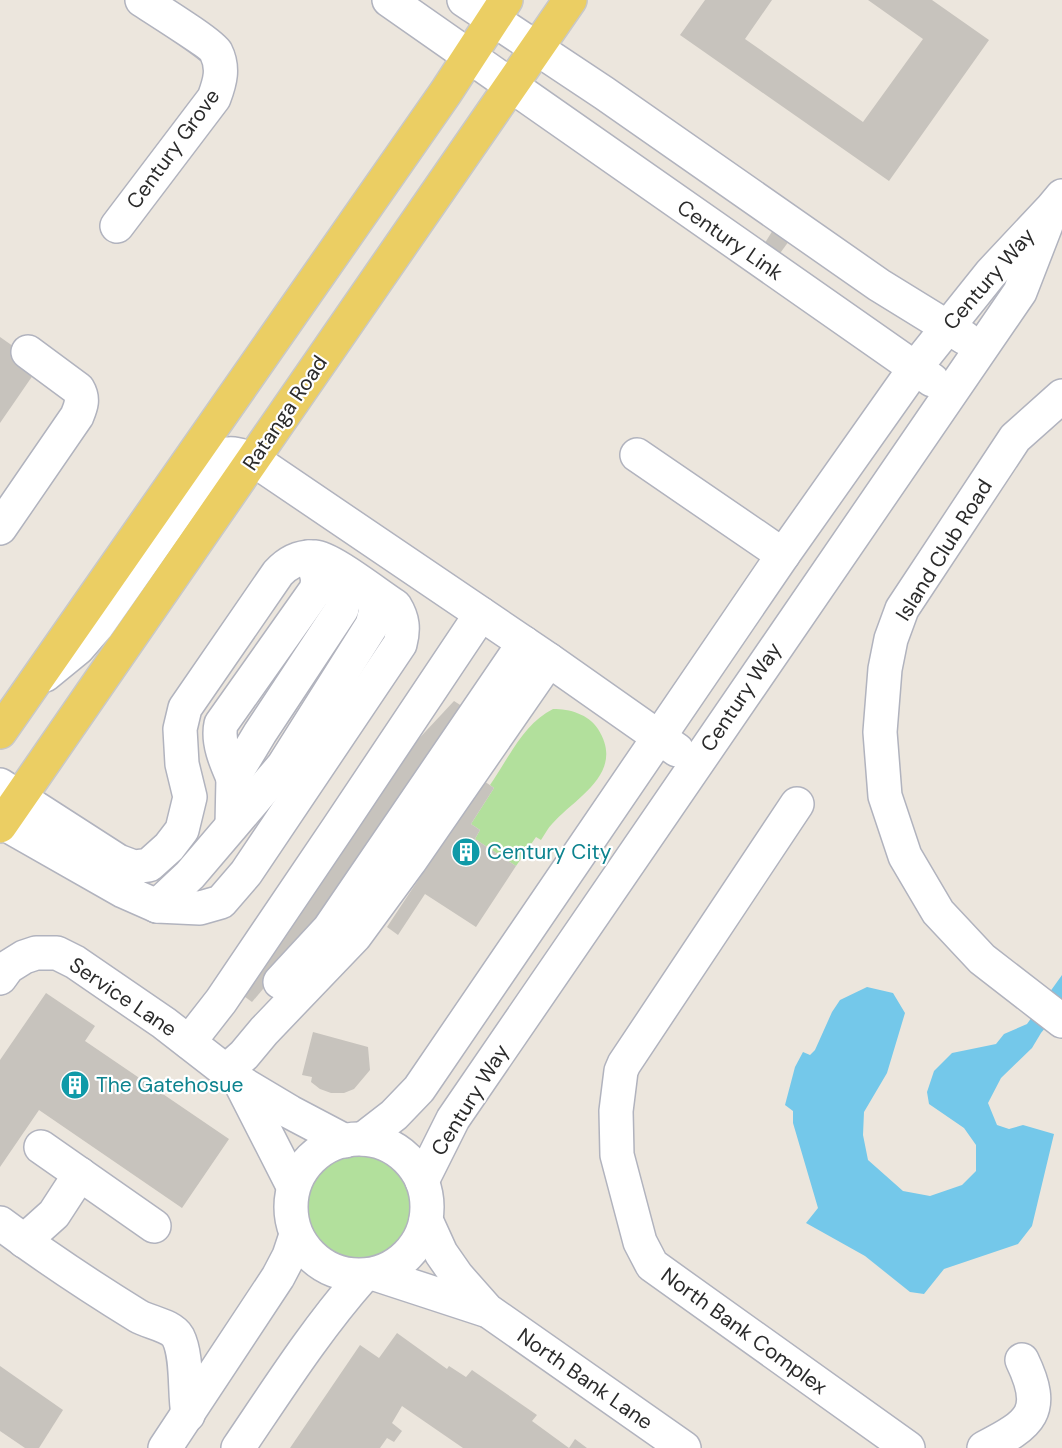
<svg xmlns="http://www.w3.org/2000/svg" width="1062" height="1448" font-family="'DM Sans',sans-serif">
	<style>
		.green { fill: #b2e09c }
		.water { fill: #74c8ea }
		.building { fill: #c7c3bd }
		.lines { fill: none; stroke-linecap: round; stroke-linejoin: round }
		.minor-casing { stroke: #b1b3be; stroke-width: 36 }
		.major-casing { stroke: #c8c8c8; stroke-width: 36 }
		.minor { stroke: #fff; stroke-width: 33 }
		.major { stroke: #ebce63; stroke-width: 33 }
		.labels { text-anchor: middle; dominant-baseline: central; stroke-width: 4.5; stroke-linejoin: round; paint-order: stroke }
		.street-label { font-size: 21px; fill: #2b2b2b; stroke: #fff }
		.culture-label { font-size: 21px; fill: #0d838f; stroke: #fff; text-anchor: start }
	</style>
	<rect width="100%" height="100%" fill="#ece6dd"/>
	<g class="green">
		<path d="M 553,709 C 570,709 588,714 598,729 C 626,773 576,797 552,824 C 548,828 545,834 541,840 L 536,837 L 516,866 L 475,839 L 480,830 L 471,824 L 494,788 L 490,785 C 508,759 524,723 553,709 Z"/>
		<circle cx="359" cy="1207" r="52"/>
	</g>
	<path class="water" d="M 1062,975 L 1062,1007 L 1041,1033 L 1032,1048 L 1001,1078 L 988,1103 L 997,1125 L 1009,1129 L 1023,1125 L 1054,1134 L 1032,1226 L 1018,1244 L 944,1269 L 924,1294 L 910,1292 L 865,1256 L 806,1223 L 818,1208 L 793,1123 L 793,1111 L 785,1105 L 795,1067 L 803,1052 L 810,1055 L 815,1050 L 832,1012 L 840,1000 L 867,987 L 893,993 L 905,1013 L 887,1073 L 864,1112 L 863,1135 L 868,1160 L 903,1191 L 930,1196 L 962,1185 L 976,1171 L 976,1145 L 964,1128 L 929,1104 L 927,1092 L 934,1071 L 952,1053 L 996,1044 L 1004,1034 L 1027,1024 Z"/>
	<g class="building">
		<path d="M 705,0 L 772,0 L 745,39 L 863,122 L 923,39 L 868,0 L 932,0 L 989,40 L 889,181 L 680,35 Z"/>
		<path d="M 773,230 L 789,241 L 778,256 L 763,246 Z"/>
		<path d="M 0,337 L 40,365 L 0,423 Z"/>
		<path d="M 454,701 L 468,710 L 322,919 L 252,1002 L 237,991 L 397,762 Z"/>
		<path d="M 484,781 L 494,788 L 471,824 L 480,830 L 475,839 L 516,866 L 476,927 L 425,894 L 398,935 L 387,927 Z"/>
		<path d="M 46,993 L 95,1026 L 85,1041 L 229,1139 L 182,1208 L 39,1110 L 0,1167 L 0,1060 Z"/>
		<path d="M 313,1032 L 368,1047 L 370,1070 L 354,1089 L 344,1093 L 331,1093 L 320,1089 L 311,1082 L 312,1077 L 302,1075 Z"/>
		<path d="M 397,1333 L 447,1369 L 449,1366 L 466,1377 L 472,1370 L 537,1415 L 532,1421 L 569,1448 L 575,1439 L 587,1448 L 463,1448 L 402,1406 L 392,1423 L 402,1431 L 394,1442 L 387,1438 L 380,1448 L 290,1448 L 360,1345 L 379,1358 Z"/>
		<path d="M 0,1366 L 63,1410 L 39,1448 L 25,1448 L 0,1431 Z"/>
	</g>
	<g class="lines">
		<g class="minor-casing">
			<g id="minor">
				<path d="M 389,0 L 932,380"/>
				<path d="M 464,0 L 604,93 L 879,285 L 965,338"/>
				<path d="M 117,226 L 214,98 C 220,82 224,68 216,52 C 212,44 154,8 142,0"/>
				<path d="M 1062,396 L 1015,438 L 902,609 L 891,639 L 885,669 L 880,732 L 885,796 L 905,856 L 938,912 L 982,959 L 1062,1021"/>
				<path d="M 637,455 L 783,555"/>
				<path d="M 0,528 L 77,416 C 81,406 84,399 78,389 L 28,352"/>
				<path d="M 45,675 L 78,648 L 97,626 L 214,459 C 228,450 239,454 254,460 L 549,660 L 677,750"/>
				<path d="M 233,778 C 226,762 217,742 221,724 L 315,591 C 321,579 315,569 309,557"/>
				<path d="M 0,785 L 118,861 L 134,867 L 149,865 L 169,847 L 182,830 L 190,797 L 182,764 L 180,729 L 185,708 L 278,573 C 288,562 300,556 315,557 C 331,558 379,596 395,606 C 403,619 404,629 400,644 L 246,873 L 221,902 L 200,908 L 157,906 L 123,891 L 0,821"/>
				<path d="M 797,804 L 624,1064 L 621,1071 L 616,1111 L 617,1155 L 640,1242 L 652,1265 L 908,1448"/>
				<path d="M 232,825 L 233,778 L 260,733 L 342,609 L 344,587 L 339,569"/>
				<path d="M 157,906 L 190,875 L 283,766 L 372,625 L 376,610 L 369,589"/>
				<path d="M 0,978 L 8,967 L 24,957 L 36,953 L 57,953 L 75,962 L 164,1023 L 240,1082 L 290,1112 L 345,1141"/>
				<path d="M 280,982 L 329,929 L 524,643"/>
				<path d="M 189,1042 L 221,1001 L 338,828 L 481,614"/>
				<path d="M 226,1071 L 244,1055 L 264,1031 L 355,936 L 410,861 L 549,660"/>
				<path d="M 240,1082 L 293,1186"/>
				<circle cx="359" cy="1207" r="68"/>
				<path d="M 363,1139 L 394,1115 L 419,1089 L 783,555 L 915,368 L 991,273 L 1052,208 L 1062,196"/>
				<path d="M 41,1147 L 154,1226"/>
				<path d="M 422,1181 L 453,1119 L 1020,292 L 1046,225"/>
				<path d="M 426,1220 L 441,1253 L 457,1276 L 487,1310 L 684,1448"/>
				<path d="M 0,1223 C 44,1256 91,1287 138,1316 C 150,1323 171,1325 178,1337 C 188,1357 184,1392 188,1415"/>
				<path d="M 24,1241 L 54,1214 L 80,1174"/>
				<path d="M 375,1274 L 485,1310"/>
				<path d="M 165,1448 L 278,1277 L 289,1256 L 296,1235"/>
				<path d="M 238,1448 C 278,1389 316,1329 363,1276"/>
				<path d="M 984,1448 C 1031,1424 1047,1412 1022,1360"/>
			</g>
		</g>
		<g class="major-casing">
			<g id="major">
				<path d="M 0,732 L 446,92 L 506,0"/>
				<path d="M 0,826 L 570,0"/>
			</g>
		</g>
		<use href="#minor" class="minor"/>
		<use href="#major" class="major"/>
	</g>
	<defs>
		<g id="building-disc" transform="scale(1.5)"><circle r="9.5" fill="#0f9aa8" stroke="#fff"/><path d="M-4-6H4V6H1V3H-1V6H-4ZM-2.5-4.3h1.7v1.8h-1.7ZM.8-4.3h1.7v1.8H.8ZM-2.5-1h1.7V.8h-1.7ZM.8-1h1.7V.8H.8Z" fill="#fff"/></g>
	</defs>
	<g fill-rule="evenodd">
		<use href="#building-disc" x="466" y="852"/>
		<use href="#building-disc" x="75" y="1085"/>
	</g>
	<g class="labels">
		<g class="street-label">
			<text transform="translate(173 149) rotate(-54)">Century Grove</text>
			<text transform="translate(730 240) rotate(35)">Century Link</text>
			<text transform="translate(989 279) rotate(-49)">Century Way</text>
			<text transform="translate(285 413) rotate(-56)">Ratanga Road</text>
			<text transform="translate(944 550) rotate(-58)">Island Club Road</text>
			<text transform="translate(741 697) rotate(-56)">Century Way</text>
			<text transform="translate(123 997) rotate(34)">Service Lane</text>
			<text transform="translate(470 1100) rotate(-58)">Century Way</text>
			<text transform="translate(744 1331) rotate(36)">North Bank Complex</text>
			<text transform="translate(585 1379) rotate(35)">North Bank Lane</text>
		</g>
		<g class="culture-label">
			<text x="487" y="852">Century City</text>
			<text x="96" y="1085">The Gatehosue</text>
		</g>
	</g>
</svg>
